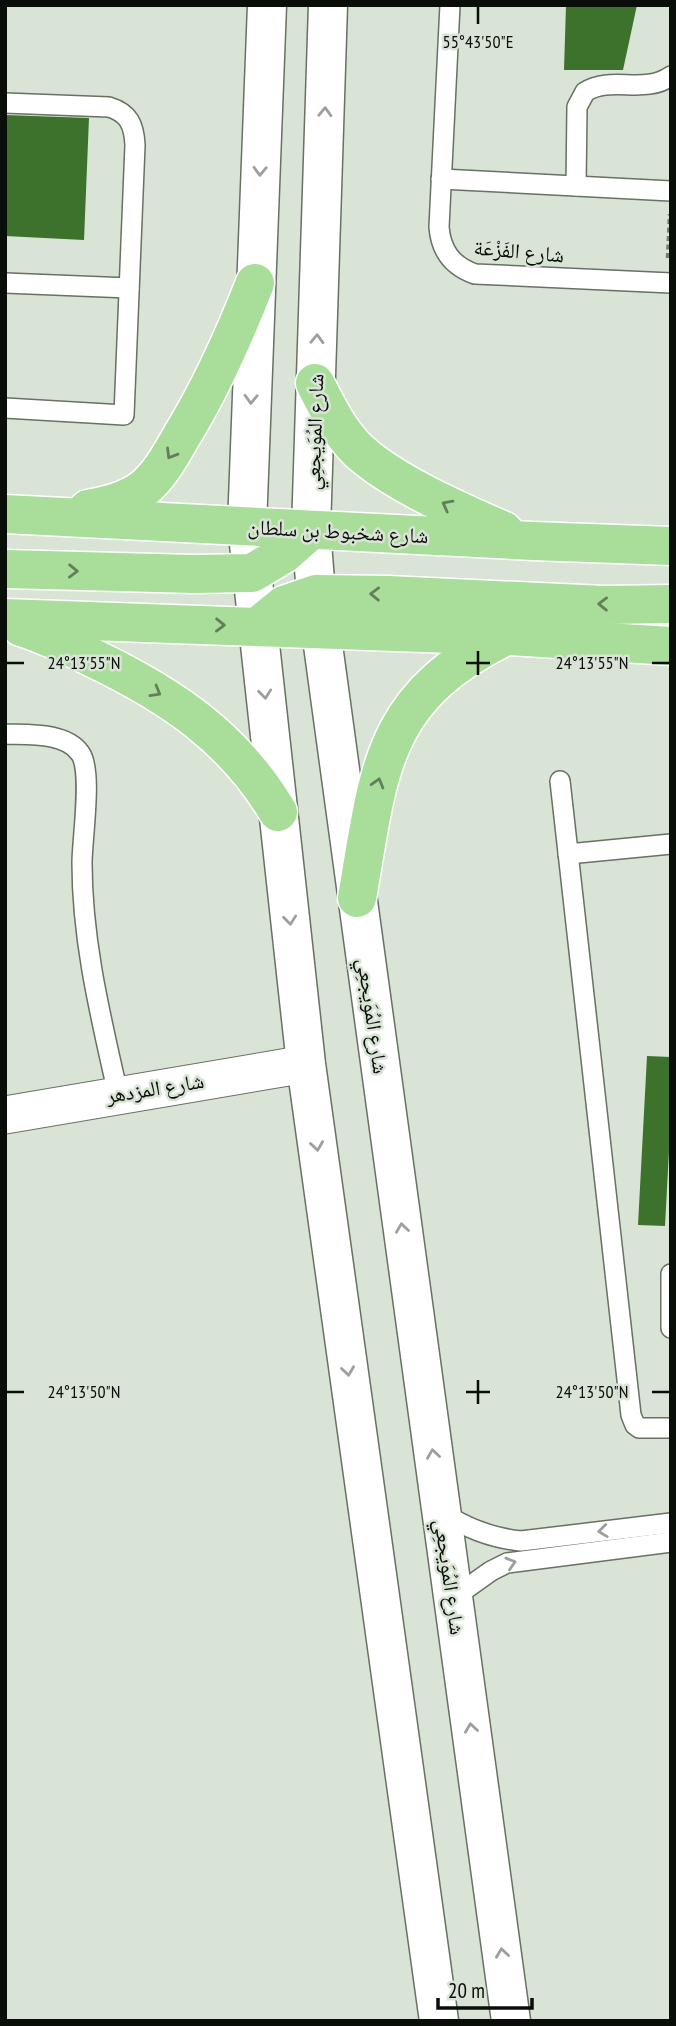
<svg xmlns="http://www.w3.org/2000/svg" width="676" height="2026" font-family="'PT Sans Narrow','Noto Naskh Arabic',sans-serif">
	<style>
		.building { fill: #3c722b }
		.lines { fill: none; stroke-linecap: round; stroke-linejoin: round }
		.service-casing { stroke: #677164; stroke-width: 22 }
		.minor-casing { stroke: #677164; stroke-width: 39 }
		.tertiary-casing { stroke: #677164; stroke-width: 41 }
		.primary-casing { stroke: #fff; stroke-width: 41 }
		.path { stroke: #777f75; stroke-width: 4.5; stroke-dasharray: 5 3.5; stroke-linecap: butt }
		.service { stroke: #fff; stroke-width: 19 }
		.minor { stroke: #fff; stroke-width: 37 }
		.tertiary { stroke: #fff; stroke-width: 38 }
		.primary { stroke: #a9dd9a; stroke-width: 38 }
		.oneway { stroke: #9d9f9d }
		.oneway2 { stroke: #618059 }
		.ticks { fill: none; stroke: #0a0e09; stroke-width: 2.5 }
		.labels { text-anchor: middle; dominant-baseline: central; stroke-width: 5; stroke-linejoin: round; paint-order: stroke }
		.street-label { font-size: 21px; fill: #0a0e09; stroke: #d9e4d6 }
		.ticks-label { font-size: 18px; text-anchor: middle; fill: #0a0e09; stroke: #d9e4d6; stroke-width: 5; stroke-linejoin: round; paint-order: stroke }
	</style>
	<rect width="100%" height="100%" fill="#d9e4d6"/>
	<g class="building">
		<path d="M 566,5 L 637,5 L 623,70 L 564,70 Z"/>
		<path d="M 5,115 L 89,118 L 84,240 L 5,236 Z"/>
		<path d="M 647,1056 L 671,1057 L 671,1114 L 665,1226 L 638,1225 Z"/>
	</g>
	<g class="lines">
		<g class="service-casing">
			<g id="service">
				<path d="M 450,5 L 439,227 C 441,251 452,266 475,274 L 671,283"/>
				<path d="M 5,103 L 109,107 C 129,113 134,125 135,145 L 124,415 L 5,408"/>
				<path d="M 441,179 L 671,191"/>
				<path d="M 576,186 L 577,107 L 585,92 C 611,75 644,95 671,76"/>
				<path d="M 5,283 L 129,288"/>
				<path d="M 5,734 C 28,735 65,732 80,753 C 93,770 82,839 82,863 C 82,942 101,1018 118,1094"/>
				<path d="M 560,781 L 631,1415 L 635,1425 L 639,1428 L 671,1428"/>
				<path d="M 568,854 L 671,844"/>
				<path d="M 671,1274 L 671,1328"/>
				<path d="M 441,1512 C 467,1528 491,1538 521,1541 L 671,1523"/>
				<path d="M 453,1598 L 491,1571 L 507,1563 L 671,1542"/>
			</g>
		</g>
		<g class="minor-casing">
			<path id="minor" d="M 5,1115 L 306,1064"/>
		</g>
		<g class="tertiary-casing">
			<g id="tertiary">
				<path d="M 267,5 L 247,526 L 306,1064 L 439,2021"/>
				<path d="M 328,5 L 311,530 L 316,594 L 511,2021"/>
			</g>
		</g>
		<g class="primary-casing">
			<g id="primary">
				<path d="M 315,383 C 328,409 343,440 367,458 C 403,487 461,512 504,531"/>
				<path d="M 88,509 C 108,505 127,501 143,489 C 160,475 170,456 181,437 C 211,388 234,337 255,283"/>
				<path d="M 5,514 L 533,541 L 671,546"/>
				<path d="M 5,569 L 194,574 L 252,573 L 284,554 L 311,530"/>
				<path d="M 5,618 L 507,636 L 671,646"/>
				<path d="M 258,626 L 284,605 L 316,594 L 388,595 L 604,605 L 671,604"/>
				<path d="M 21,627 C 46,635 71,647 95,659 C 172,696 234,738 278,812"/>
				<path d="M 357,898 C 379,772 379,698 506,636"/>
			</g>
		</g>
		<path class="path" d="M 668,258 L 670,214"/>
		<use href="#service" class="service"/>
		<use href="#minor" class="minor"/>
		<use href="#tertiary" class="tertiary"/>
		<use href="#primary" class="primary"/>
	</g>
	<defs><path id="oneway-chevron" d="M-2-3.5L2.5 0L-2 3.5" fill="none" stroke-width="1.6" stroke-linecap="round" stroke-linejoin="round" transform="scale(1.75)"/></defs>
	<g class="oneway">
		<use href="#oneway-chevron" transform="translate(325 112) rotate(-88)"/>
		<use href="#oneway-chevron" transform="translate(260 171) rotate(92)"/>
		<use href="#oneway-chevron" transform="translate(317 339) rotate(-88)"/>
		<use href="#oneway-chevron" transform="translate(251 399) rotate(92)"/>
		<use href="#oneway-chevron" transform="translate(265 694) rotate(84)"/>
		<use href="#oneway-chevron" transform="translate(290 920) rotate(84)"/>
		<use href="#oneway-chevron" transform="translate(317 1146) rotate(82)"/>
		<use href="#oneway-chevron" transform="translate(402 1228) rotate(-98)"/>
		<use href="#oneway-chevron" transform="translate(348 1371) rotate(82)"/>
		<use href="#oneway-chevron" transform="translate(433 1454) rotate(-98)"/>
		<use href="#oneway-chevron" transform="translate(603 1531) rotate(173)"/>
		<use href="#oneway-chevron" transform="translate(511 1563) rotate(-17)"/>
		<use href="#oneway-chevron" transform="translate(471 1728) rotate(-98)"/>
		<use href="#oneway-chevron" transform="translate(502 1953) rotate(-98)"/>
	</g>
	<g class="oneway2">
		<use href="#oneway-chevron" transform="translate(171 454) rotate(121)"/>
		<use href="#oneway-chevron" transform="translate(447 505) rotate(-152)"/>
		<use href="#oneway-chevron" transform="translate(73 571) rotate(1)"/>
		<use href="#oneway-chevron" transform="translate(375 594) rotate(-179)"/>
		<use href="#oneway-chevron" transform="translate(603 604) rotate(-179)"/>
		<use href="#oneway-chevron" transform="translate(220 625) rotate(1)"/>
		<use href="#oneway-chevron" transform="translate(156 692) rotate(30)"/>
		<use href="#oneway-chevron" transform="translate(378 783) rotate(-74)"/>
	</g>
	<path class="ticks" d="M 478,7 L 478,24M 478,651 L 478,675M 7,663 L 24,663M 466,663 L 490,663M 652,663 L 669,663M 478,1380 L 478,1404M 7,1392 L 24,1392M 466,1392 L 490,1392M 652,1392 L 669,1392"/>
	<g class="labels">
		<g class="street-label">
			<text transform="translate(519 251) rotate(5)">شارع الفَزْعَة</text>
			<text transform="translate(314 432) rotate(-88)">شارع المُوَيجعِي</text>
			<text transform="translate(338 531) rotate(3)">شارع شخبوط بن سلطان</text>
			<text transform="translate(373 1016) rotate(82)">شارع المُوَيجعِي</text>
			<text transform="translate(155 1088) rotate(-9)">شارع المزدهر</text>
			<text transform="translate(450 1577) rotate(82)">شارع المُوَيجعِي</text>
		</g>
	</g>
	<g class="ticks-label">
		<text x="478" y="48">55°43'50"E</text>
		<text x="84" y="669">24°13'55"N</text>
		<text x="592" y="669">24°13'55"N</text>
		<text x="84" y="1398">24°13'50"N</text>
		<text x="592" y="1398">24°13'50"N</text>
	</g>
	<rect width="676" height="2026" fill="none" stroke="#0a0e09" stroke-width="14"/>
	<path d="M438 1998v10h94v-10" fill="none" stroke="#0a0e09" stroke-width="3.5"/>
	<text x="448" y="1998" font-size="21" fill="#0a0e09" stroke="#d9e4d6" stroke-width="5" paint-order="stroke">20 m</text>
</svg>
